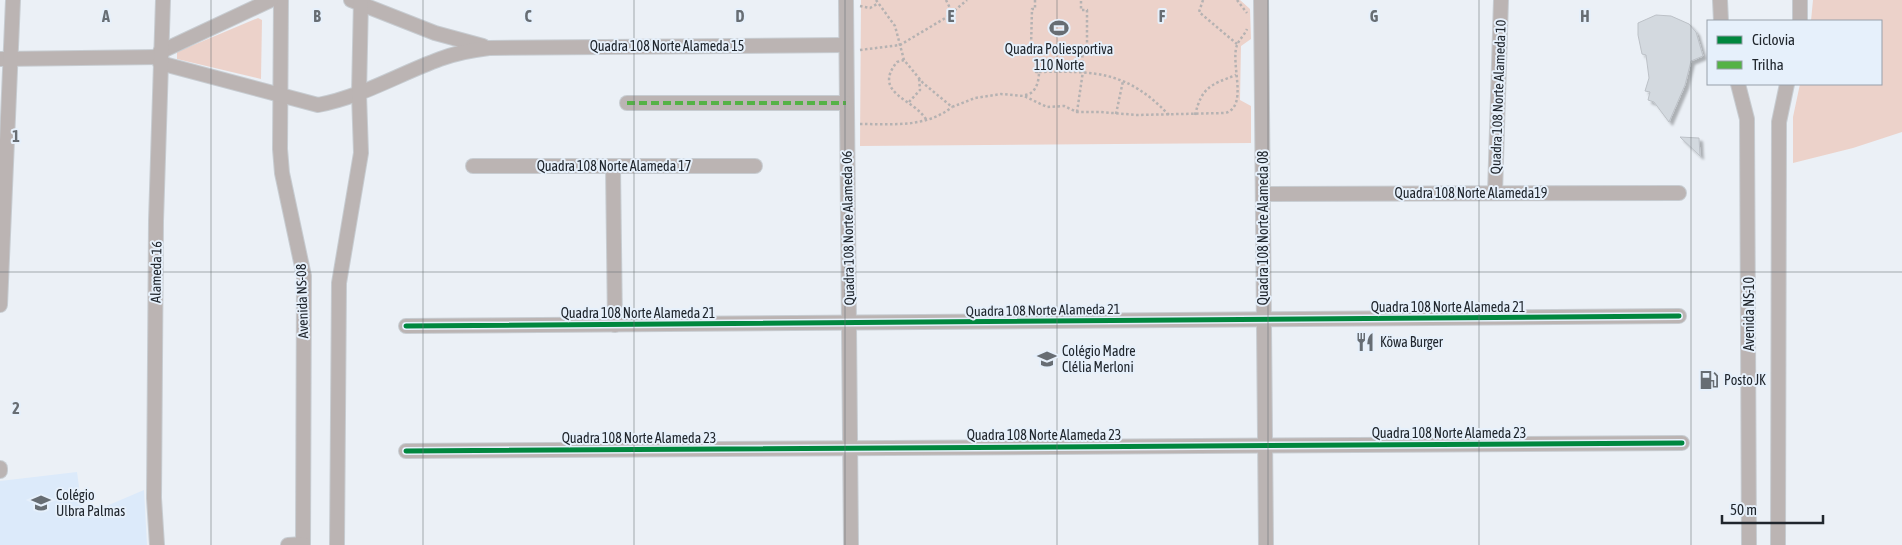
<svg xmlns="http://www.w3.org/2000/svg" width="1902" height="545" font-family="'Asap Condensed',sans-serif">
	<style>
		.built { fill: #dceafa }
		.green { fill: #ecd2ca }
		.building { fill: #d3d9df; stroke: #bcc1c7; filter: url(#shadow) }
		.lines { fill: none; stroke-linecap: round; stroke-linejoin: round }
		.minor-casing { stroke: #c7ccd1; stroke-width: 16 }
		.path { stroke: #b5b2b2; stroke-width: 2.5; stroke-dasharray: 2.5 2.5; stroke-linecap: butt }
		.minor { stroke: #bbb4b3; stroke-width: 14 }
		.quiet { stroke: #55b246; stroke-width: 4; stroke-dasharray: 8 4; stroke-linecap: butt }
		.cycleway-casing { stroke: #e6f0fb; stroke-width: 8 }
		.cycleway { stroke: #00873e; stroke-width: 5 }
		.grid { fill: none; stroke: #676d73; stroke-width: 1; stroke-opacity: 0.55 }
		.labels { text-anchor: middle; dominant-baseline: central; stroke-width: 4; stroke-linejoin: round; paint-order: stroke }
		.street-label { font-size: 14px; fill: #20262d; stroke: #e6f0fb }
		.poi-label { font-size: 14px; fill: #20262d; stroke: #e6f0fb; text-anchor: start }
		.grid-label { font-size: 16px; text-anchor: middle; font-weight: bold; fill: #676d73; stroke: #e6f0fb; stroke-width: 4; stroke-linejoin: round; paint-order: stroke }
	</style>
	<defs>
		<filter id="shadow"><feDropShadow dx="3.5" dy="3.5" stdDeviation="1" flood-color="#0004"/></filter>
	</defs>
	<rect width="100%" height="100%" fill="#ebf0f6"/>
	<path class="built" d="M 77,472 L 83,516 L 144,490 L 147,545 L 0,545 L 0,481 Z"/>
	<g class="green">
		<path d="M 861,0 L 1240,0 L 1250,9 L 1251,39 L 1241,46 L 1240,100 L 1251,106 L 1251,143 L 860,146 Z"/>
		<path d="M 1813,0 L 1902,0 L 1902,132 L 1853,148 L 1793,163 L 1793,117 L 1800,84 L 1881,84 L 1881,21 L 1811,21 Z"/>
		<path d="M 258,18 L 262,20 L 261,79 L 177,59 L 177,52 Z"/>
	</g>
	<g class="building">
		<path d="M 1656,15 L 1671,16 L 1689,24 L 1696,32 L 1703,56 L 1691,61 L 1685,85 L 1669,122 L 1654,102 L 1648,100 L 1650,92 L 1645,91 L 1649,78 L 1646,55 L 1642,54 L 1638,35 L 1638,23 Z"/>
		<path d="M 1680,137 L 1699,138 L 1700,156 Z"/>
	</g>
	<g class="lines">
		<g class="minor-casing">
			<g id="minor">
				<path d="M 281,0 L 280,149 L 282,173 L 304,276 L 303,545"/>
				<path d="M 351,0 L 435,33 L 483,46"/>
				<path d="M 846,0 L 851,545"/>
				<path d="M 1261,0 L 1266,545"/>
				<path d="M 1720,0 L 1721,21"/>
				<path d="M 1800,21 L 1800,0"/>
				<path d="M 160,52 L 271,0"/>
				<path d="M 1,59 L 160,57"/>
				<path d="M 160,63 L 318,105 C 361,97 399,74 440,59 C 456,53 472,50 489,48 L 846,45"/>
				<path d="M 1738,84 L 1747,119 L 1749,545"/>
				<path d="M 627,103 L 846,103"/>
				<path d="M 473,166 L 755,166"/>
				<path d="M 613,167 L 615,325"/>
				<path d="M 1495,193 L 1501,0"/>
				<path d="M 1263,194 L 1679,193"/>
				<path d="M 0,305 L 13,0"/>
				<path d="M 406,326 L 1679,316"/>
				<path d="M 406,451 L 1682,443"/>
				<path d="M 0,468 L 0,471"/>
				<path d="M 157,545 L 154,498 L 156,221 L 163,0"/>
				<path d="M 288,545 L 303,544"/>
				<path d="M 337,545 L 339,283 L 361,153 L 359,94 L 361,0"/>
				<path d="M 1778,545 L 1779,122 L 1787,84"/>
			</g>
		</g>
		<g class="path">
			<path d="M 876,0 L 895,26 L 904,60 L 923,83 L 952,107 L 975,98 L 1001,94 L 1024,96 L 1047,107 L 1064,106 L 1077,112 L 1100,112 L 1137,115 L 1225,113 C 1249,107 1230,64 1237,45 C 1239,40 1245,34 1247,29"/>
			<path d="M 946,0 L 952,12"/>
			<path d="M 1203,0 L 1199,12 L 1237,44"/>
			<path d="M 1237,0 L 1247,13"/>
			<path d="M 860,6 L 870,8 L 877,4"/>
			<path d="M 860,50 L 900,45 L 947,17 L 967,0"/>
			<path d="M 904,60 L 897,62 C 871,94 916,99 927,121"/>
			<path d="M 1039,72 C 1096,71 1127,71 1169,115"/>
			<path d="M 1025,95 C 1036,94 1039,81 1039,72 L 1036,72 L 1036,47 L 1031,47 L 1032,9 L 1035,9 L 1035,0"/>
			<path d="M 909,102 L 920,90 L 919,78"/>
			<path d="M 1077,112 L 1083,71 L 1082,46 L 1087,46 L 1087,10 L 1081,10 L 1081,0"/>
			<path d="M 1116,114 L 1123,81"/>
			<path d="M 1195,115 C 1202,87 1210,85 1236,75"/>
			<path d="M 860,124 C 892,124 926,128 952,107"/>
		</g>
		<use href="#minor" class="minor"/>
		<path class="quiet" d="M 627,103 L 846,103"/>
		<g class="cycleway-casing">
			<g id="cycleway">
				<path d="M 406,326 L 1679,316"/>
				<path d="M 406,451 L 1682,443"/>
			</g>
		</g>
		<use href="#cycleway" class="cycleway"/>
	</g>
	<path class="grid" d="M 211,0 L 211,545M 423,0 L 423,545M 634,0 L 634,545M 845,0 L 845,545M 1057,0 L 1057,545M 1268,0 L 1268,545M 1479,0 L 1479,545M 1691,0 L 1691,545M 0,272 L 1902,272"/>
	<defs>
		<g id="stadium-bare" transform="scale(1.5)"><path d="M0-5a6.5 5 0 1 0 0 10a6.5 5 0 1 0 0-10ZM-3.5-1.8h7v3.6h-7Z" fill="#676d73" stroke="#e6f0fb" stroke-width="2.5" paint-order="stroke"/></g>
		<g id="restaurant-bare" transform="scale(1.5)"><path d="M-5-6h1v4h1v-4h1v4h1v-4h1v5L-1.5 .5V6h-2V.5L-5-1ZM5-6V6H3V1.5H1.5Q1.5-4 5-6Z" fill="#676d73" stroke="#e6f0fb" stroke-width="2.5" paint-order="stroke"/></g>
		<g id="school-bare" transform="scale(1.5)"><path d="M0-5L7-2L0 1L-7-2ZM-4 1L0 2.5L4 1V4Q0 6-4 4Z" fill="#676d73" stroke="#e6f0fb" stroke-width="2.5" paint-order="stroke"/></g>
		<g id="fuel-bare" transform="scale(1.5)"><path d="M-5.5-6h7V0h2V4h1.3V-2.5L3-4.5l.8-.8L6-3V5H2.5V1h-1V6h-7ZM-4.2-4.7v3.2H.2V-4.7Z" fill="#676d73" stroke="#e6f0fb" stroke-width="2.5" paint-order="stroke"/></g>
	</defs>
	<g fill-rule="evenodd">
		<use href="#stadium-bare" x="1059" y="28"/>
		<use href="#restaurant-bare" x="1365" y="342"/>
		<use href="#school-bare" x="1047" y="359"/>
		<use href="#fuel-bare" x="1709" y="380"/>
		<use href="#school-bare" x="41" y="503"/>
	</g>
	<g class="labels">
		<g class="street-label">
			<text x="667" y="46">Quadra 108 Norte Alameda 15</text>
			<text transform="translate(1498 97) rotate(-88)">Quadra 108 Norte Alameda 10</text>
			<text x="614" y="166">Quadra 108 Norte Alameda 17</text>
			<text x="1471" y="193">Quadra 108 Norte Alameda19</text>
			<text transform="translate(848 228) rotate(-91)">Quadra 108 Norte Alameda 06</text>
			<text transform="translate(1263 228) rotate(-90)">Quadra 108 Norte Alameda 08</text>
			<text transform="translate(156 272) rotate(-89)">Alameda 16</text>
			<text transform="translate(302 301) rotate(-92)">Avenida NS-08</text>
			<text x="1448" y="307">Quadra 108 Norte Alameda 21</text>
			<text transform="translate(1043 310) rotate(-1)">Quadra 108 Norte Alameda 21</text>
			<text x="638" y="313">Quadra 108 Norte Alameda 21</text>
			<text transform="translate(1749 314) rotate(-90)">Avenida NS-10</text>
			<text x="1449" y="433">Quadra 108 Norte Alameda 23</text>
			<text x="1044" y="435">Quadra 108 Norte Alameda 23</text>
			<text x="639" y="438">Quadra 108 Norte Alameda 23</text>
		</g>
		<g class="poi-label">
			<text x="1059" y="49" text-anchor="middle">Quadra Poliesportiva<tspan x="1059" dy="16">110 Norte</tspan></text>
			<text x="1380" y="342">Köwa Burger</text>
			<text x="1062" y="351">Colégio Madre<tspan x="1062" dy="16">Clélia Merloni</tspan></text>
			<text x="1724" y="380">Posto JK</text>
			<text x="56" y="495">Colégio<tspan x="56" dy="16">Ulbra Palmas</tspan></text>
		</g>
	</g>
	<g class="grid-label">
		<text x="106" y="22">A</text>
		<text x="317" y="22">B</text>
		<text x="528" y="22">C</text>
		<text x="740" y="22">D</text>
		<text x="951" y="22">E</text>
		<text x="1162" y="22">F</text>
		<text x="1374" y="22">G</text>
		<text x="1585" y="22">H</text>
		<text x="16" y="142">1</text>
		<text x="16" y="414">2</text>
	</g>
	<rect x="1707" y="20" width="175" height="65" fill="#e6f0fb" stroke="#979fa9"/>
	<rect x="1717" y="36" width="25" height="8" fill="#00873e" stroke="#979fa9"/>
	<text x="1752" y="45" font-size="15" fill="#20262d">Ciclovia</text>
	<rect x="1717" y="61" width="25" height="8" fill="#55b246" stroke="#979fa9"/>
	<text x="1752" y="70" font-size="15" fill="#20262d">Trilha</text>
	<path d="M1722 515v8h101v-8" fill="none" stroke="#20262d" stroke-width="2.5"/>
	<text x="1730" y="515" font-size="15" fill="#20262d" stroke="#e6f0fb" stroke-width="4" paint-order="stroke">50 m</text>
</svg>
